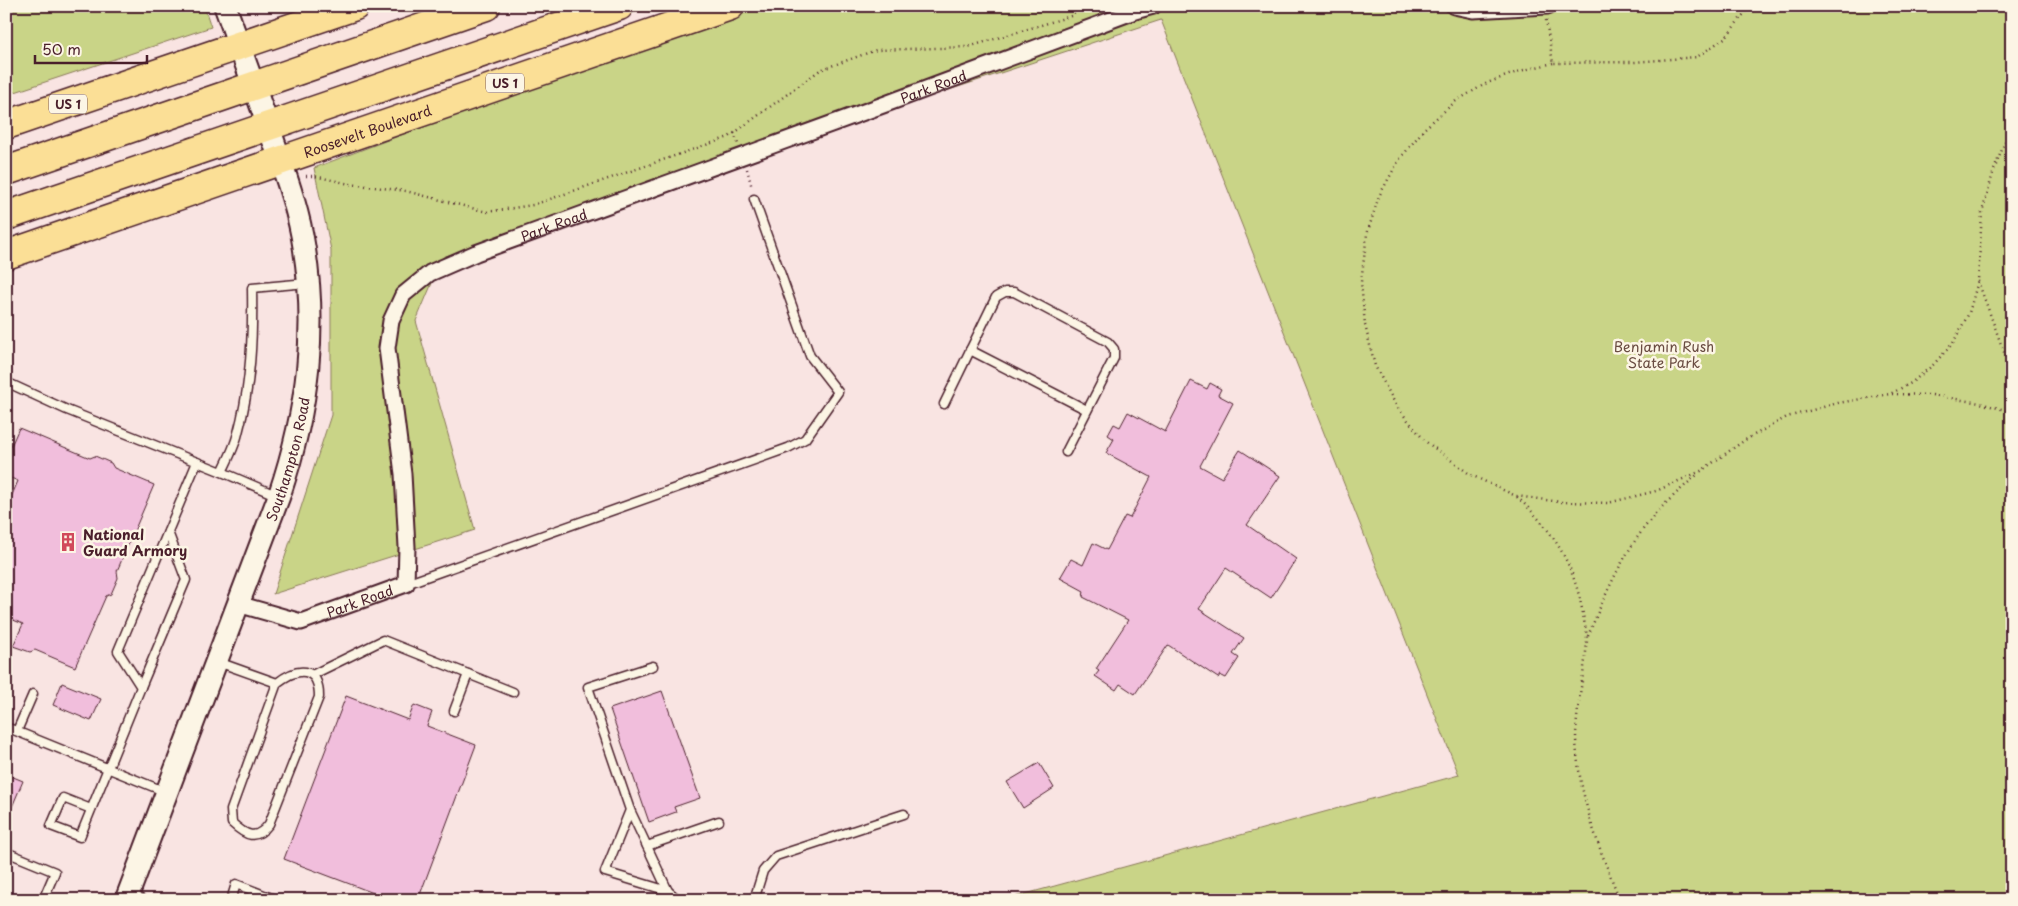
<svg xmlns="http://www.w3.org/2000/svg" width="2018" height="906" font-family="'Playpen Sans',sans-serif">
	<style>
		.green { fill: #c9d487; stroke: #8a7a59 }
		.building { fill: #f1bedc; stroke: #4a1f2b }
		.lines { fill: none; stroke-linecap: round; stroke-linejoin: round }
		.lane-casing { stroke: #4a1f2b; stroke-width: 11 }
		.street-casing { stroke: #4a1f2b; stroke-width: 19 }
		.secondary-casing { stroke: #4a1f2b; stroke-width: 25 }
		.highway-casing { stroke: #4a1f2b; stroke-width: 31 }
		.path { stroke: #4a1f2b; stroke-width: 2.5; stroke-dasharray: 1 4; stroke-linecap: butt }
		.lane { stroke: #fcf5e5; stroke-width: 8 }
		.street { stroke: #fcf5e5; stroke-width: 15 }
		.secondary { stroke: #fcf5e5; stroke-width: 21 }
		.highway { stroke: #fbdf96; stroke-width: 28 }
		.labels { text-anchor: middle; dominant-baseline: central; stroke-width: 5; stroke-linejoin: round; paint-order: stroke }
		.shield { fill: #fcf5e5; stroke: #7f5f63; stroke-width: 1 }
		.shield-label { font-size: 12px; font-weight: bold; fill: #4a1f2b }
		.street-label { font-size: 14px; fill: #4a1f2b; stroke: #fcf5e5 }
		.park-label { font-size: 14px; fill: #6a4c42; stroke: #fcf5e5 }
		.poi-label { font-size: 14px; font-weight: bold; fill: #4a1f2b; stroke: #fcf5e5; text-anchor: start }
	</style>
	<rect width="100%" height="100%" fill="#f9e4e2"/>
	<filter id="ink" filterUnits="userSpaceOnUse"><feTurbulence type="fractalNoise" baseFrequency=".02" numOctaves="2"/><feDisplacementMap in="SourceGraphic" scale="10" xChannelSelector="R" yChannelSelector="G"/><feConvolveMatrix kernelMatrix="1 2 1 2 8 2 1 2 1" color-interpolation-filters="sRGB"/></filter>
	<g filter="url(#ink)">
		<g class="green">
			<path d="M 6,6 L 204,6 L 211,27 L 6,95 Z"/>
			<path d="M 740,6 L 2012,6 L 2012,900 L 1012,900 L 1011,898 L 1459,775 L 1161,20 L 443,257 L 416,321 L 475,530 L 273,594 L 331,415 L 331,250 L 314,168 Z"/>
		</g>
		<g class="building">
			<path d="M 1191,381 L 1207,389 L 1210,383 L 1221,389 L 1218,395 L 1233,403 L 1200,466 L 1222,478 L 1240,450 L 1280,476 L 1247,525 L 1296,559 L 1271,598 L 1226,568 L 1199,609 L 1244,638 L 1233,654 L 1239,658 L 1226,678 L 1220,675 L 1218,678 L 1168,645 L 1135,694 L 1120,684 L 1116,690 L 1095,676 L 1099,671 L 1096,669 L 1128,620 L 1083,597 L 1084,591 L 1060,578 L 1071,559 L 1083,565 L 1093,543 L 1107,550 L 1125,516 L 1130,518 L 1151,477 L 1106,453 L 1114,439 L 1108,435 L 1114,424 L 1120,427 L 1128,412 L 1165,432 Z"/>
			<path d="M 19,428 L 90,458 L 95,456 L 111,463 L 114,468 L 154,485 L 117,571 L 118,578 L 111,594 L 106,596 L 75,667 L 35,650 L 30,652 L 13,646 L 23,624 L 6,617 L 6,509 L 18,481 L 6,476 L 6,457 Z"/>
			<path d="M 62,683 L 101,699 L 91,721 L 53,705 Z"/>
			<path d="M 662,691 L 700,798 L 674,807 L 676,812 L 649,822 L 610,709 Z"/>
			<path d="M 346,696 L 408,720 L 414,705 L 432,712 L 427,726 L 476,745 L 418,900 L 392,900 L 284,859 Z"/>
			<path d="M 1039,763 L 1054,788 L 1023,808 L 1007,782 Z"/>
			<path d="M 6,774 L 23,781 L 6,821 Z"/>
		</g>
		<g class="lines">
			<g class="lane-casing">
				<g id="lane">
					<path d="M 970,350 L 1087,410"/>
					<path d="M 6,382 L 67,410 L 222,472"/>
					<path d="M 944,404 L 996,297 L 1005,292 L 1014,292 L 1108,342 L 1114,349 L 1114,358 L 1066,452"/>
					<path d="M 278,496 L 222,472 C 228,460 235,446 238,433 C 251,386 253,337 252,288 L 307,283"/>
					<path d="M 406,584 L 788,448 L 805,439 L 838,392 L 810,356 L 754,199"/>
					<path d="M 218,662 L 277,683 C 297,667 319,665 319,697 L 269,824 C 256,841 246,836 232,823 L 231,810 L 277,683"/>
					<path d="M 653,666 L 588,687 L 630,810 L 605,872 L 668,891 L 679,900"/>
					<path d="M 312,675 L 383,640 L 513,692"/>
					<path d="M 141,687 L 186,580 L 168,532"/>
					<path d="M 454,711 L 468,674"/>
					<path d="M 6,727 L 166,792"/>
					<path d="M 17,731 L 33,694"/>
					<path d="M 91,809 L 63,798 L 51,826 L 80,837 L 141,687 L 118,651 L 197,462"/>
					<path d="M 630,810 L 668,891"/>
					<path d="M 647,846 L 719,821"/>
					<path d="M 6,852 L 55,872 L 43,900"/>
					<path d="M 131,892 L 142,900"/>
					<path d="M 231,900 L 236,884 L 277,900"/>
					<path d="M 754,900 L 763,871 L 776,856 L 904,814"/>
				</g>
			</g>
			<g class="street-casing">
				<g id="street">
					<path d="M 1454,6 L 1473,10 L 1548,6"/>
					<path id="s1" d="M 238,604 L 301,622 L 406,584 L 407,547 L 403,474 L 387,348 L 391,321 L 403,295 L 430,273 L 476,253 L 883,105 L 1135,11 L 1153,6"/>
				</g>
			</g>
			<g class="secondary-casing">
				<g id="secondary">
					<path id="s2" d="M 126,900 L 279,496 C 308,410 319,326 302,235 C 295,199 282,165 270,131 C 255,89 240,48 225,6"/>
				</g>
			</g>
			<g class="highway-casing">
				<g id="highway">
					<path d="M 6,125 L 355,6"/>
					<path d="M 6,171 L 486,6"/>
					<path d="M 6,216 L 619,6"/>
					<path id="s3" d="M 6,255 L 730,6"/>
				</g>
			</g>
			<g class="path">
				<path d="M 1546,20 L 1553,63 L 1634,62 L 1697,57 L 1726,37 L 1750,6"/>
				<path d="M 1553,63 L 1520,71 L 1487,83 L 1456,101 L 1425,128 L 1399,160 L 1379,196 L 1367,234 L 1361,282 L 1365,325 L 1375,366 L 1397,407 L 1425,441 L 1471,475 L 1516,496 L 1561,502 L 1608,503 L 1656,491 L 1701,471 L 1745,440 L 1787,417 L 1838,403 L 1890,394 L 1911,383 L 1933,365 L 1953,343 L 1969,313 L 1978,281 L 1982,212 L 1994,170 L 2012,124"/>
				<path d="M 734,133 L 738,144"/>
				<path d="M 747,169 L 752,188"/>
				<path d="M 306,176 L 314,176 L 350,184 L 406,191 L 487,212 L 533,205 L 729,137 L 820,70 L 876,50 L 968,47 L 1071,16 L 1081,6"/>
				<path d="M 1978,281 L 2005,355 L 2012,365"/>
				<path d="M 1892,394 L 1932,395 L 1980,403 L 2012,412"/>
				<path d="M 1517,497 C 1554,531 1574,564 1583,614 C 1584,622 1587,632 1587,640 C 1585,673 1576,705 1576,739 C 1578,795 1599,848 1620,900"/>
				<path d="M 1588,636 C 1607,590 1628,541 1664,505 C 1675,494 1687,484 1698,474"/>
			</g>
			<use href="#lane" class="lane"/>
			<use href="#street" class="street"/>
			<use href="#secondary" class="secondary"/>
			<use href="#highway" class="highway"/>
		</g>
	</g>
	<defs>
		<g id="building-bare" transform="scale(1.5)"><path d="M-4-6H4V6H1V3H-1V6H-4ZM-2.5-4.3h1.7v1.8h-1.7ZM.8-4.3h1.7v1.8H.8ZM-2.5-1h1.7V.8h-1.7ZM.8-1h1.7V.8H.8Z" fill="#d1495b" stroke="#fcf5e5" stroke-width="2.5" paint-order="stroke"/></g>
	</defs>
	<g fill-rule="evenodd">
		<use href="#building-bare" x="68" y="542"/>
	</g>
	<g class="labels">
		<g class="shield">
			<rect x="486" y="73.5" width="38" height="19" rx="4"/>
			<rect x="49" y="94.5" width="38" height="19" rx="4"/>
		</g>
		<g class="shield-label">
			<text x="505" y="83">US 1</text>
			<text x="68" y="104">US 1</text>
		</g>
		<g class="street-label">
			<text stroke="none"><textPath href="#s1" startOffset="1042">Park Road</textPath></text>
			<text stroke="none"><textPath href="#s3" startOffset="382">Roosevelt Boulevard</textPath></text>
			<text stroke="none"><textPath href="#s1" startOffset="638">Park Road</textPath></text>
			<text stroke="none"><textPath href="#s2" startOffset="470">Southampton Road</textPath></text>
			<text stroke="none"><textPath href="#s1" startOffset="128">Park Road</textPath></text>
		</g>
		<g class="park-label">
			<text x="1664" y="346">Benjamin Rush<tspan x="1664" dy="16">State Park</tspan></text>
		</g>
		<g class="poi-label">
			<text x="83" y="534">National<tspan x="83" dy="16">Guard Armory</tspan></text>
		</g>
	</g>
	<rect width="2018" height="906" fill="none" stroke="#fcf5e5" stroke-width="25"/>
	<rect x="12" y="12" width="1993" height="881" fill="none" stroke="#4a1f2b" stroke-width="2" filter="url(#ink)"/>
	<path d="M35 55v8h112v-8" fill="none" stroke="#4a1f2b" stroke-width="2.5"/>
	<text x="42" y="55" font-size="15" fill="#4a1f2b" stroke="#fcf5e5" stroke-width="4" paint-order="stroke">50 m</text>
</svg>
